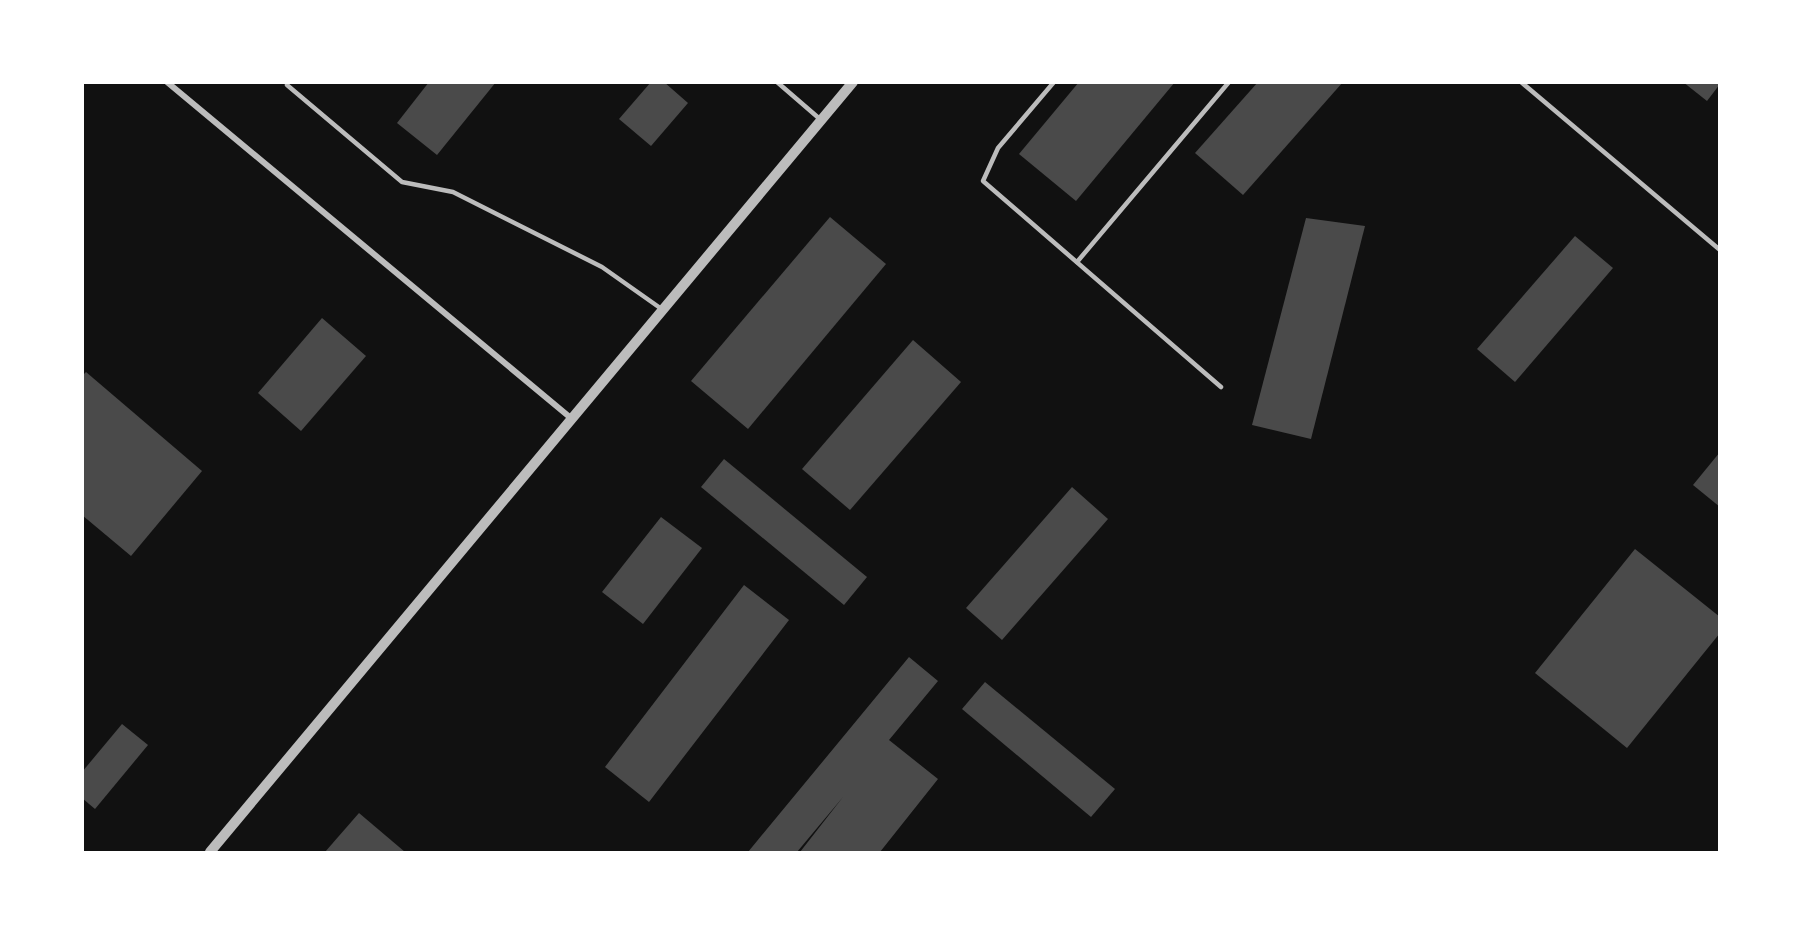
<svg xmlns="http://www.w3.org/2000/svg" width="1802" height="935" font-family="Manrope,sans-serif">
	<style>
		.building { fill: #4a4a4a }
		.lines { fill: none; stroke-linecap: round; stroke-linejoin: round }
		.service { stroke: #bcbcbc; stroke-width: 4.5 }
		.minor { stroke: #bcbcbc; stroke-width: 6 }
		.tertiary { stroke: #bcbcbc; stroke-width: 10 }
	</style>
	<rect width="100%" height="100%" fill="#111"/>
	<g class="building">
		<path d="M 429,82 L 496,82 L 437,155 L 397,123 Z"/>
		<path d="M 651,82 L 664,82 L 688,103 L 651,146 L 619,119 Z"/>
		<path d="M 1079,82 L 1175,82 L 1076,201 L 1019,154 Z"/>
		<path d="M 1258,82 L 1343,82 L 1243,195 L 1195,153 Z"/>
		<path d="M 1683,82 L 1720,82 L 1720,84 L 1707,101 Z"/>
		<path d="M 830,217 L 886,264 L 748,429 L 691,381 Z"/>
		<path d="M 1306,218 L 1365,226 L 1311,439 L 1252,425 Z"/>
		<path d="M 1575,236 L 1613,268 L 1515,382 L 1477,349 Z"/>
		<path d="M 322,318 L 366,356 L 301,431 L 258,393 Z"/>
		<path d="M 913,340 L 961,382 L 850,510 L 802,469 Z"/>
		<path d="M 86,372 L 202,471 L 131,556 L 82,515 L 82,376 Z"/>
		<path d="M 1720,452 L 1720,507 L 1693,485 Z"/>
		<path d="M 724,459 L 867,577 L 844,605 L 701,487 Z"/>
		<path d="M 1072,487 L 1108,519 L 1002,640 L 966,608 Z"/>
		<path d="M 661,517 L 702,548 L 643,624 L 602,592 Z"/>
		<path d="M 1635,549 L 1720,617 L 1720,633 L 1627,748 L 1535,673 Z"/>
		<path d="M 744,585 L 789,620 L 649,802 L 605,767 Z"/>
		<path d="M 909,657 L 938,681 L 889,740 L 938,779 L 880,852 L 800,852 L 843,797 L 797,852 L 748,852 Z"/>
		<path d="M 985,682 L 1115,789 L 1091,817 L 962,709 Z"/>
		<path d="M 122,724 L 148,745 L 95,809 L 82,798 L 82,772 Z"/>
		<path d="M 359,813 L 405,852 L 325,852 Z"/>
	</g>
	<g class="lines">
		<g class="service">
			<path d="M 777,82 L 821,120"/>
			<path d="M 1054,82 L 998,148 L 983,181 L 1221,387"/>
			<path d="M 1521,82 L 1720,250"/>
			<path d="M 287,85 L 402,182 L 453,192 L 602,267 L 663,310"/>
			<path d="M 1077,262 L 1229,82"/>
		</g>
		<path class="minor" d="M 167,82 L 572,419"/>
		<path class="tertiary" d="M 210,852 L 853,82"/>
	</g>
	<rect width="1802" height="935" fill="none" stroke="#ffffff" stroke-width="168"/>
</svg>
